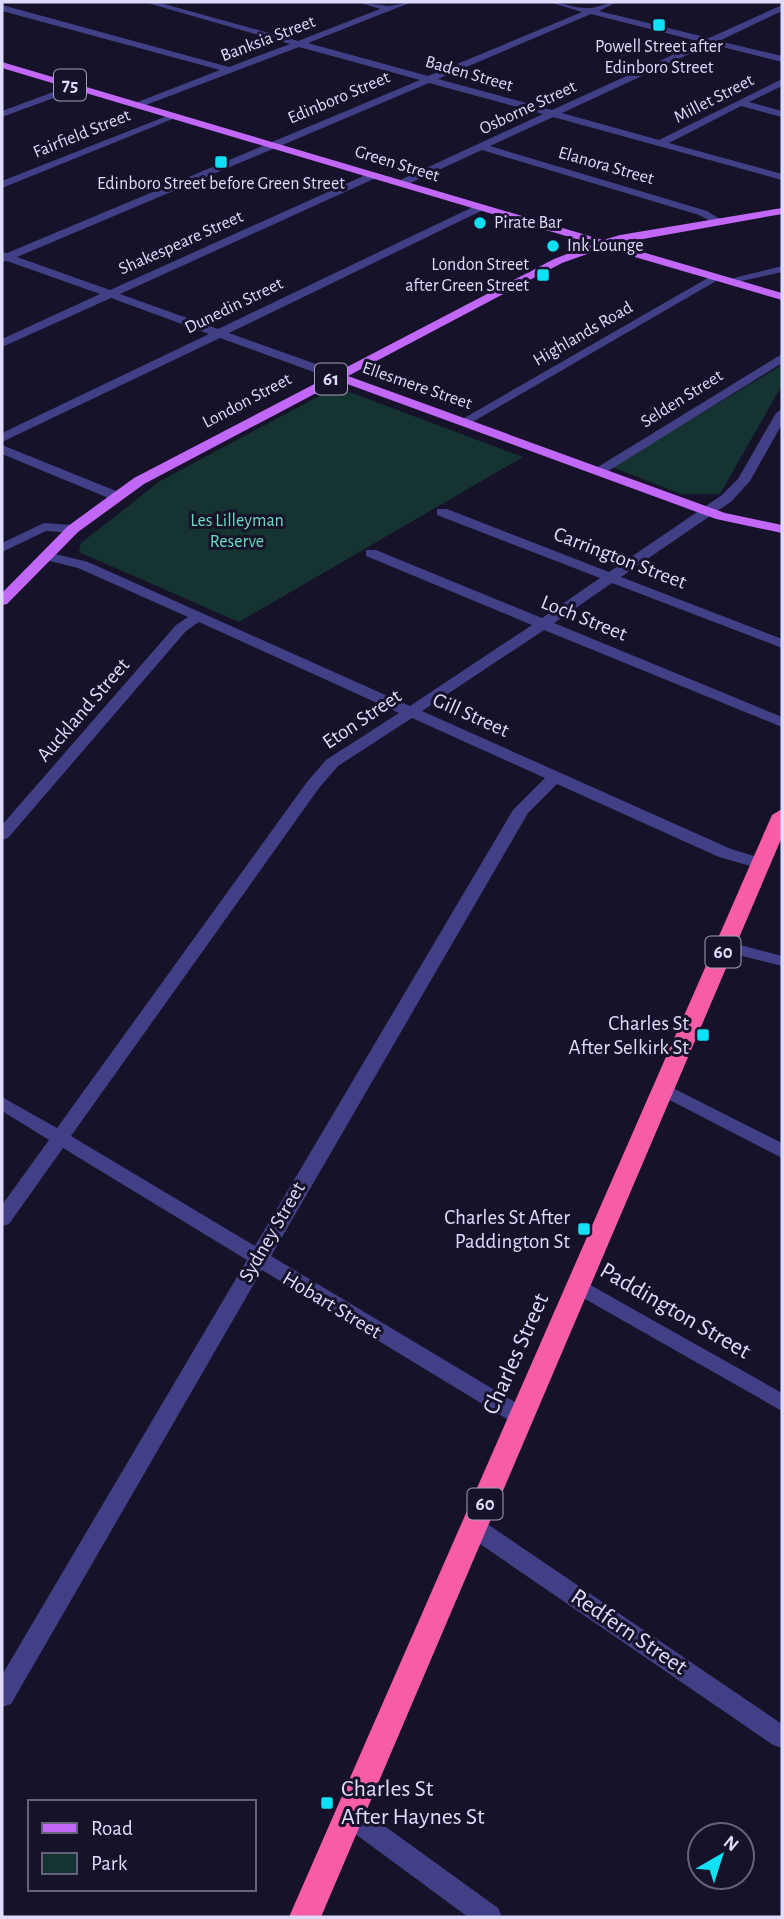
<svg xmlns="http://www.w3.org/2000/svg" width="784" height="1919" font-family="'Alegreya Sans',sans-serif">
	<style>
		.green { fill: #153331 }
		.lines { fill: none; stroke-linecap: round; stroke-linejoin: round }
		.minor { fill: #413f85; fill-rule: evenodd }
		.major { fill: #c168f8; fill-rule: evenodd }
		.highway { fill: #f75ca8; fill-rule: evenodd }
		.poi-dot { fill: #11dff4; stroke: #161229; stroke-width: 2.5 }
		.labels { text-anchor: middle; dominant-baseline: central; stroke-width: 6; stroke-linejoin: round; paint-order: stroke }
		.far-street-label { font-size: 18px; fill: #dfdbfd; stroke: #161229 }
		.far-poi-label { font-size: 18px; fill: #dfdbfd; stroke: #161229 }
		.far-park-label { font-size: 18px; fill: #69dbbe; stroke: #161229 }
		.shield { fill: #161229; stroke: #a39fbd; stroke-width: 2 }
		.shield-label { font-size: 19px; font-weight: bold; fill: #dfdbfd }
		.street-label { font-size: 21px; fill: #dfdbfd; stroke: #161229 }
		.poi-label { font-size: 21px; fill: #dfdbfd; stroke: #161229; text-anchor: end }
		.near-street-label { font-size: 24px; fill: #dfdbfd; stroke: #161229 }
		.near-poi-label { font-size: 24px; fill: #dfdbfd; stroke: #161229; text-anchor: start }
	</style>
	<rect width="100%" height="100%" fill="#161229"/>
	<g class="green">
		<path d="M 782,365 L 782,385 L 720,494 L 681,494 L 612,467 Z"/>
		<path d="M 336,387 L 523,457 L 239,622 L 79,552 L 81,543 L 160,481 Z"/>
	</g>
	<g class="lines">
		<g class="minor">
			<path d="M 144,2 L 157,2 L 298,41 L 380,9 L 358,2 L 389,6 L 412,2 L 308,43 L 428,76 L 582,12 L 549,2 C 562,2 576,9 589,8 C 599,8 607,2 617,2 L 599,11 L 709,38 L 782,5 L 782,11 L 719,41 L 782,56 L 782,62 L 711,44 L 562,113 L 659,140 L 782,79 L 782,86 L 749,102 L 782,111 L 782,117 L 741,106 L 669,143 L 782,174 L 782,180 L 553,117 L 490,146 L 707,211 L 723,221 L 714,223 L 699,215 L 482,150 L 406,185 L 398,185 L 398,181 L 543,114 L 429,83 L 17,257 L 110,290 L 370,173 L 378,173 L 378,177 L 120,294 L 218,329 L 477,205 L 485,205 L 485,209 L 229,333 L 341,373 L 341,379 L 333,379 L 220,338 L 2,442 L 2,433 L 209,334 L 111,298 L 2,347 L 2,339 L 100,294 L 7,261 L 2,262 L 2,252 L 7,253 L 420,80 L 299,47 L 138,108 L 135,107 L 135,103 L 220,70 L 2,11 L 2,5 L 229,67 L 290,44 ZM 591,14 L 701,42 L 552,110 L 438,79 Z"/>
			<path d="M 75,84 L 78,85 L 78,89 L 2,117 L 2,111 Z"/>
			<path d="M 172,114 L 180,116 L 2,188 L 2,181 Z"/>
			<path d="M 782,266 L 782,272 L 728,284 L 722,281 Z"/>
			<path d="M 713,275 L 723,277 L 469,424 L 459,421 Z"/>
			<path d="M 782,354 L 782,363 L 605,473 L 600,474 L 593,470 Z"/>
			<path d="M 782,409 L 782,424 L 750,481 L 732,501 L 621,577 L 782,639 L 782,648 L 612,583 L 554,623 L 782,717 L 782,727 L 544,630 L 422,711 L 731,849 L 767,860 L 769,864 L 761,869 L 719,857 L 557,784 L 528,813 L 271,1256 L 528,1410 L 531,1416 L 528,1422 L 520,1424 L 512,1422 L 262,1270 L 11,1704 L 2,1707 L 2,1675 L 247,1260 L 63,1148 L 9,1224 L 2,1226 L 2,1205 L 49,1140 L 2,1111 L 2,1097 L 57,1128 L 307,782 L 326,760 L 399,713 L 199,622 L 186,631 L 8,838 L 2,840 L 2,825 L 176,625 L 188,617 L 78,568 L 42,559 L 40,556 L 47,552 L 88,562 L 410,706 L 532,625 L 366,556 L 366,550 L 376,550 L 542,618 L 600,578 L 437,515 L 437,509 L 447,509 L 609,572 L 722,495 L 738,479 L 776,413 ZM 412,718 L 545,778 L 513,810 L 255,1246 L 71,1136 L 319,788 L 338,766 Z"/>
			<path d="M 2,445 L 121,493 L 123,496 L 116,500 L 111,499 L 2,454 Z"/>
			<path d="M 44,523 L 73,525 L 80,529 L 73,533 L 46,531 L 2,552 L 2,543 Z"/>
			<path d="M 725,941 L 782,956 L 782,966 L 719,950 L 716,946 L 719,942 Z"/>
			<path d="M 663,1083 L 782,1143 L 782,1158 L 656,1093 L 654,1089 L 656,1085 Z"/>
			<path d="M 578,1278 L 782,1393 L 782,1411 L 571,1291 L 568,1286 L 571,1281 Z"/>
			<path d="M 475,1519 L 483,1521 L 782,1724 L 782,1748 L 773,1745 L 467,1535 L 464,1528 L 467,1521 Z"/>
			<path d="M 348,1803 L 357,1806 L 498,1908 L 502,1917 L 468,1917 L 339,1822 L 335,1814 L 339,1806 Z"/>
		</g>
		<path class="major" d="M 2,62 L 603,240 L 620,235 L 782,208 L 782,214 L 615,244 L 782,293 L 782,300 L 604,248 L 562,263 L 348,376 L 725,513 L 782,525 L 782,533 L 716,519 L 339,381 L 144,484 L 78,532 L 7,604 L 2,605 L 2,593 L 68,526 L 134,478 L 554,259 L 593,244 L 2,68 Z"/>
		<path class="highway" d="M 782,809 L 782,837 L 321,1917 L 289,1917 L 772,815 Z"/>
	</g>
	<g class="poi-dot">
		<rect x="652" y="18" width="14" height="14" rx="3.5"/>
		<rect x="214" y="155" width="14" height="14" rx="3.5"/>
		<circle cx="480" cy="223" r="7"/>
		<circle cx="553" cy="246" r="7"/>
		<rect x="536" y="268" width="14" height="14" rx="3.5"/>
		<rect x="696" y="1028" width="14" height="14" rx="3.5"/>
		<rect x="577" y="1222" width="14" height="14" rx="3.5"/>
		<rect x="320" y="1796" width="14" height="14" rx="3.5"/>
	</g>
	<g class="labels">
		<g class="far-street-label">
			<text transform="translate(268 39) rotate(-21)">Banksia Street</text>
			<text transform="translate(469 74) rotate(16)">Baden Street</text>
			<text transform="translate(339 98) rotate(-23)">Edinboro Street</text>
			<text transform="translate(714 99) rotate(-27)">Millet Street</text>
			<text transform="translate(528 108) rotate(-25)">Osborne Street</text>
			<text transform="translate(82 134) rotate(-22)">Fairfield Street</text>
			<text transform="translate(397 164) rotate(17)">Green Street</text>
			<text transform="translate(606 166) rotate(16)">Elanora Street</text>
			<text transform="translate(181 243) rotate(-24)">Shakespeare Street</text>
			<text transform="translate(234 306) rotate(-26)">Dunedin Street</text>
			<text transform="translate(583 334) rotate(-30)">Highlands Road</text>
			<text transform="translate(417 386) rotate(19)">Ellesmere Street</text>
			<text transform="translate(682 399) rotate(-32)">Selden Street</text>
			<text transform="translate(247 401) rotate(-28)">London Street</text>
		</g>
		<g class="far-poi-label">
			<text x="659" y="47">Powell Street after<tspan x="659" dy="21">Edinboro Street</tspan></text>
			<text x="221" y="184">Edinboro Street before Green Street</text>
			<text x="494" y="223" text-anchor="start">Pirate Bar</text>
			<text x="567" y="246" text-anchor="start">Ink Lounge</text>
			<text x="529" y="265" text-anchor="end">London Street<tspan x="529" dy="21">after Green Street</tspan></text>
		</g>
		<g class="far-park-label">
			<text x="237" y="521">Les Lilleyman<tspan x="237" dy="21">Reserve</tspan></text>
		</g>
		<g class="shield">
			<rect x="54" y="69.5" width="32" height="31" rx="5"/>
			<rect x="315" y="363.5" width="32" height="31" rx="5"/>
			<rect x="705.5" y="936.5" width="35" height="31" rx="5"/>
			<rect x="467.5" y="1488.5" width="35" height="31" rx="5"/>
		</g>
		<g class="shield-label">
			<text x="70" y="85">75</text>
			<text x="331" y="379">61</text>
			<text x="723" y="952">60</text>
			<text x="485" y="1504">60</text>
		</g>
		<g class="street-label">
			<text transform="translate(620 558) rotate(21)">Carrington Street</text>
			<text transform="translate(584 618) rotate(22)">Loch Street</text>
			<text transform="translate(83 710) rotate(-49)">Auckland Street</text>
			<text transform="translate(471 715) rotate(24)">Gill Street</text>
			<text transform="translate(362 719) rotate(-34)">Eton Street</text>
			<text transform="translate(272 1232) rotate(-60)">Sydney Street</text>
			<text transform="translate(332 1305) rotate(31)">Hobart Street</text>
		</g>
		<g class="poi-label">
			<text x="689" y="1023">Charles St<tspan x="689" dy="24">After Selkirk St</tspan></text>
			<text x="570" y="1217">Charles St After<tspan x="570" dy="24">Paddington St</tspan></text>
		</g>
		<g class="near-street-label">
			<text transform="translate(675 1311) rotate(30)">Paddington Street</text>
			<text transform="translate(516 1354) rotate(-66)">Charles Street</text>
			<text transform="translate(629 1632) rotate(34)">Redfern Street</text>
		</g>
		<g class="near-poi-label">
			<text x="341" y="1789">Charles St<tspan x="341" dy="28">After Haynes St</tspan></text>
		</g>
	</g>
	<rect width="784" height="1919" fill="none" stroke="#dfdbfd" stroke-width="7"/>
	<rect x="28" y="1800" width="228" height="91" fill="#161229" stroke="#66627e" stroke-width="2"/>
	<rect x="42" y="1823" width="35" height="10" fill="#c168f8" stroke="#66627e" stroke-width="2"/>
	<text x="91" y="1835" font-size="21" fill="#dfdbfd">Road</text>
	<rect x="42" y="1853" width="35" height="21" fill="#153331" stroke="#66627e" stroke-width="2"/>
	<text x="91" y="1870" font-size="21" fill="#dfdbfd">Park</text>
	<g transform="translate(721 1856) rotate(39)"><circle r="33" fill="#161229" stroke="#66627e" stroke-width="2"/>
	<path d="M0-5L12 26L0 18L-12 26Z" fill="#11dff4"/>
	<text y="-10" font-size="19" font-weight="bold" text-anchor="middle" fill="#dfdbfd">N</text>
	</g>
</svg>
